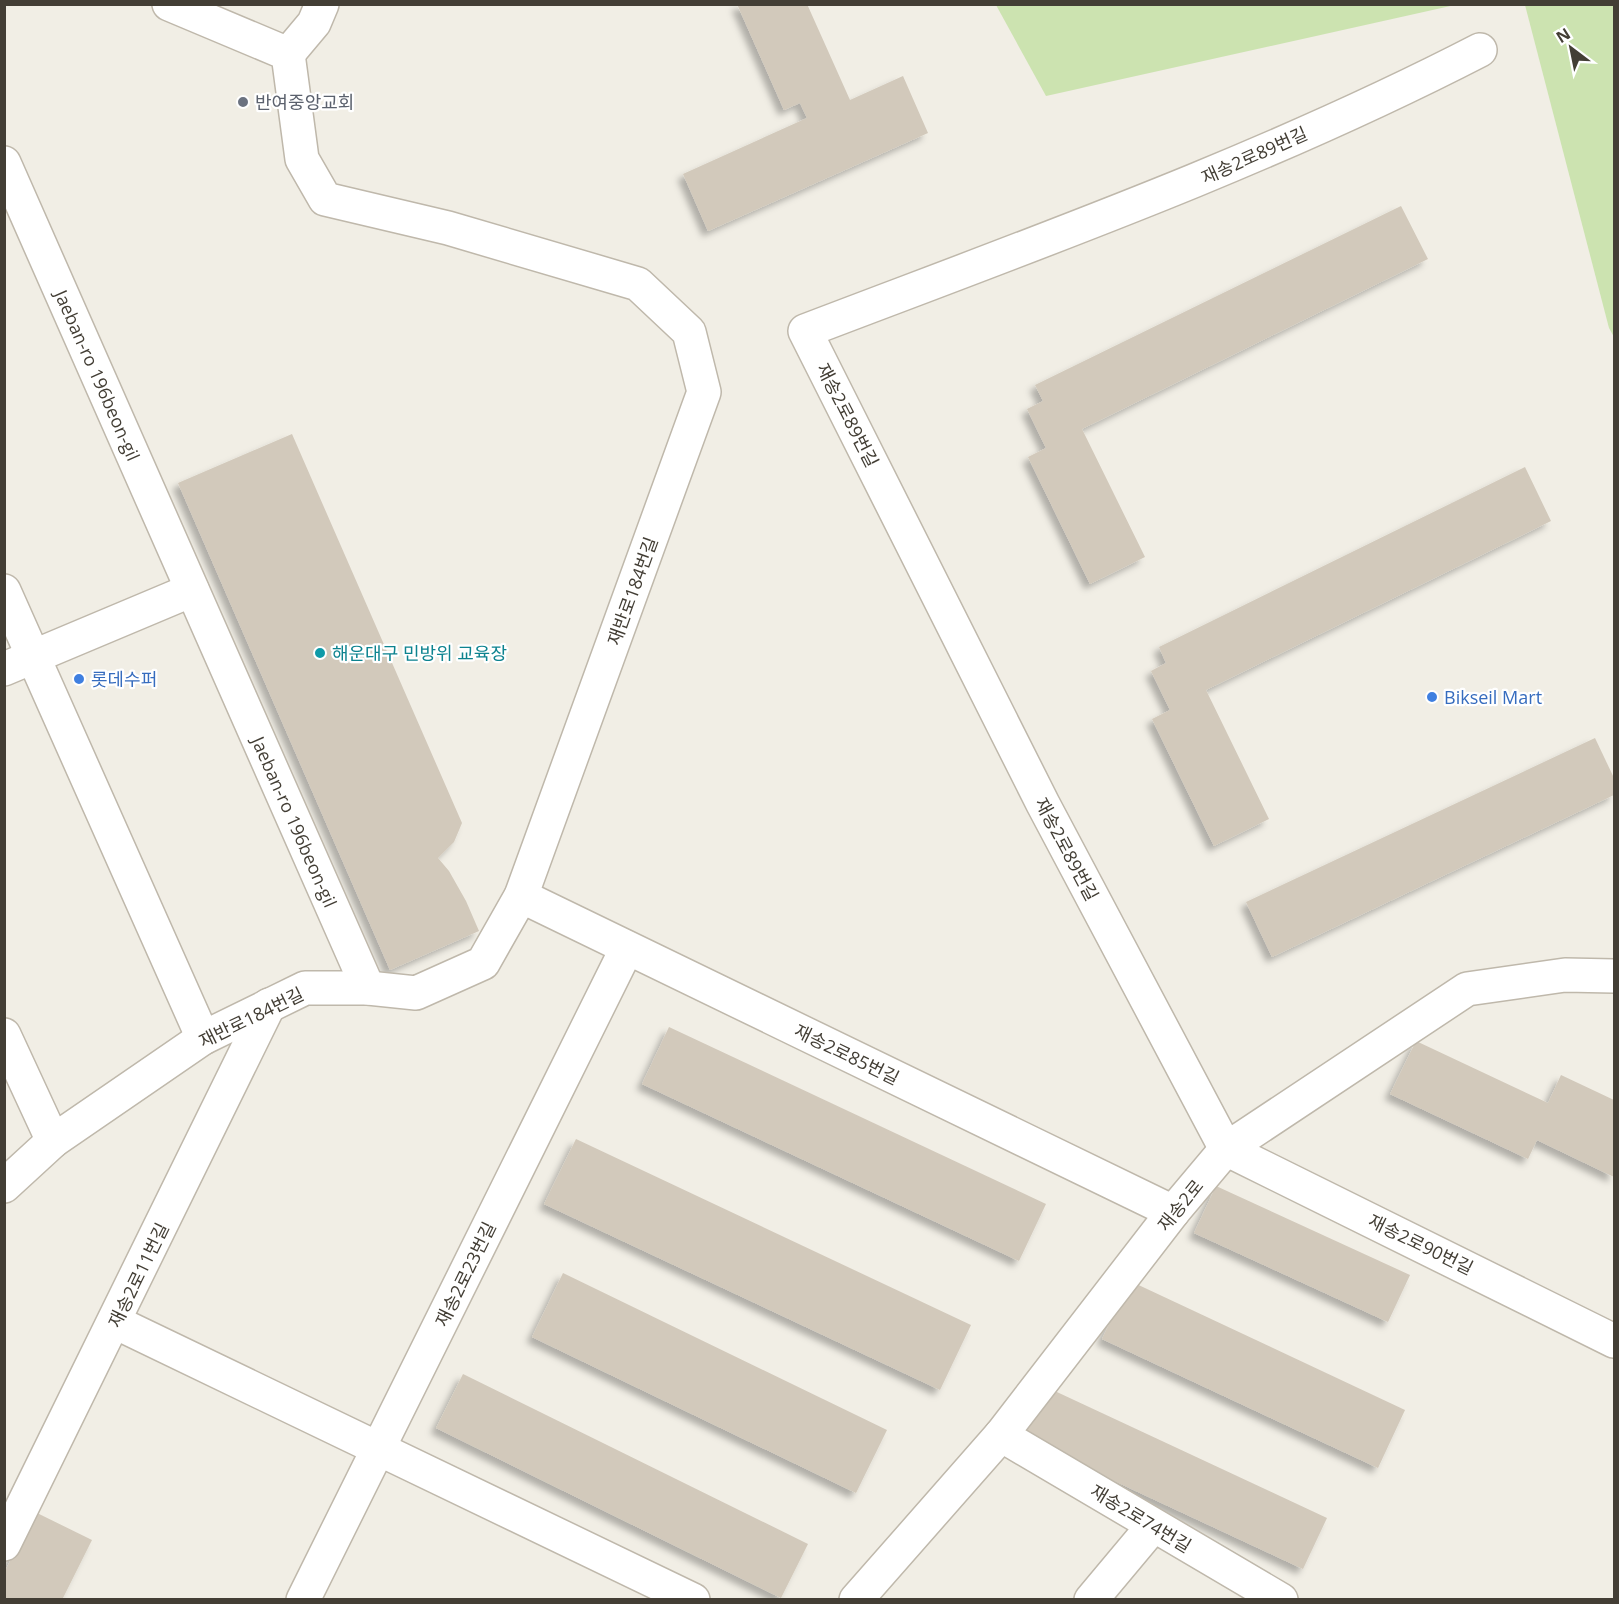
<svg xmlns="http://www.w3.org/2000/svg" width="1619" height="1604" font-family="'Open Sans','Noto Sans KR',sans-serif">
	<style>
		.green { fill: #cce3b0 }
		.building { fill: #d2c9bb; filter: url(#shadow) }
		.lines { fill: none; stroke-linecap: round; stroke-linejoin: round }
		.minor-casing { stroke: #bfb8ab; stroke-width: 36 }
		.minor { stroke: #fff; stroke-width: 33 }
		.worship-dot { fill: #6b7280; stroke: #fff; stroke-width: 2 }
		.culture-dot { fill: #0f9aa8; stroke: #fff; stroke-width: 2 }
		.shop-dot { fill: #3f7fe0; stroke: #fff; stroke-width: 2 }
		.labels { text-anchor: middle; dominant-baseline: central; stroke-width: 4.5; stroke-linejoin: round; paint-order: stroke }
		.worship-label { font-size: 18px; fill: #5b616d; stroke: #fff; text-anchor: start }
		.street-label { font-size: 18px; fill: #433e35; stroke: #fff }
		.culture-label { font-size: 18px; fill: #0d838f; stroke: #fff; text-anchor: start }
		.shop-label { font-size: 18px; fill: #366cbe; stroke: #fff; text-anchor: start }
	</style>
	<defs>
		<filter id="shadow"><feDropShadow dx="-5.5" dy="5.5" stdDeviation="3" flood-color="#0004"/></filter>
	</defs>
	<rect width="100%" height="100%" fill="#f1eee5"/>
	<g class="green">
		<path d="M 996,5 L 1455,5 L 1046,96 Z"/>
		<path d="M 1525,5 L 1614,5 L 1614,337 L 1609,328 Z"/>
	</g>
	<g class="building">
		<path d="M 737,4 L 807,4 L 850,100 L 903,76 L 928,133 L 708,231 L 683,174 L 807,118 L 800,103 L 784,110 Z"/>
		<path d="M 1401,206 L 1428,259 L 1082,429 L 1145,557 L 1090,584 L 1028,457 L 1046,448 L 1027,409 L 1043,401 L 1035,385 Z"/>
		<path d="M 292,434 L 462,823 L 454,842 L 438,858 L 449,871 L 466,901 L 479,931 L 390,970 L 178,483 Z"/>
		<path d="M 1525,467 L 1551,521 L 1206,690 L 1269,819 L 1214,846 L 1152,719 L 1170,710 L 1151,671 L 1166,663 L 1159,647 Z"/>
		<path d="M 1595,738 L 1614,778 L 1614,795 L 1272,957 L 1246,902 Z"/>
		<path d="M 669,1027 L 1046,1204 L 1019,1261 L 642,1084 Z"/>
		<path d="M 1416,1041 L 1548,1103 L 1561,1075 L 1614,1100 L 1614,1177 L 1537,1140 L 1528,1159 L 1390,1094 Z"/>
		<path d="M 576,1139 L 971,1325 L 940,1390 L 544,1204 Z"/>
		<path d="M 1216,1186 L 1410,1275 L 1388,1322 L 1194,1233 Z"/>
		<path d="M 563,1273 L 887,1430 L 856,1493 L 532,1337 Z"/>
		<path d="M 1130,1281 L 1405,1410 L 1378,1468 L 1102,1339 Z"/>
		<path d="M 463,1374 L 808,1544 L 781,1598 L 436,1428 Z"/>
		<path d="M 1044,1386 L 1327,1518 L 1303,1569 L 1020,1437 Z"/>
		<path d="M 35,1512 L 92,1540 L 62,1600 L 4,1600 L 4,1573 Z"/>
	</g>
	<g class="lines">
		<g class="minor-casing">
			<g id="minor">
				<path d="M 1480,50 C 1263,162 1033,244 805,331 L 1043,804 L 1226,1149 L 1614,1341"/>
				<path d="M 288,54 L 314,23 L 322,4"/>
				<path id="s1" d="M 4,163 L 368,988"/>
				<path d="M 4,591 L 203,1038"/>
				<path d="M 4,669 L 192,590"/>
				<path d="M 521,896 L 1173,1212"/>
				<path d="M 4,1035 L 53,1141"/>
				<path d="M 4,1186 L 53,1141 L 203,1038 L 305,988 L 368,988 L 416,993 L 483,963 L 521,896 L 704,392 L 689,332 L 638,284 L 448,228 L 325,199 L 302,159 L 288,54 L 169,4"/>
				<path d="M 115,1322 L 693,1600"/>
				<path d="M 1001,1435 L 1281,1600"/>
				<path d="M 4,1544 L 269,1005"/>
				<path d="M 303,1600 L 627,948"/>
				<path d="M 856,1600 L 1001,1435 L 1173,1212 L 1226,1149 L 1467,989 L 1565,975 L 1614,976"/>
				<path d="M 1091,1600 L 1153,1526"/>
			</g>
		</g>
		<use href="#minor" class="minor"/>
	</g>
	<circle class="worship-dot" cx="243" cy="102" r="6"/>
	<circle class="culture-dot" cx="320" cy="653" r="6"/>
	<g class="shop-dot">
		<circle cx="79" cy="679" r="6"/>
		<circle cx="1432" cy="697" r="6"/>
	</g>
	<g class="labels">
		<g class="worship-label">
			<text x="255" y="102">반여중앙교회</text>
		</g>
		<g class="street-label">
			<text transform="translate(1254 155) rotate(-24)">재송2로89번길</text>
			<text stroke="none"><textPath href="#s1" startOffset="232">Jaeban-ro 196beon-gil</textPath></text>
			<text transform="translate(848 415) rotate(63)">재송2로89번길</text>
			<text transform="translate(632 591) rotate(-70)">재반로184번길</text>
			<text stroke="none"><textPath href="#s1" startOffset="720">Jaeban-ro 196beon-gil</textPath></text>
			<text transform="translate(1067 849) rotate(62)">재송2로89번길</text>
			<text transform="translate(251 1017) rotate(-26)">재반로184번길</text>
			<text transform="translate(847 1054) rotate(26)">재송2로85번길</text>
			<text transform="translate(1180 1205) rotate(-51)">재송2로</text>
			<text transform="translate(1421 1244) rotate(26)">재송2로90번길</text>
			<text transform="translate(465 1274) rotate(-64)">재송2로23번길</text>
			<text transform="translate(138 1275) rotate(-64)">재송2로11번길</text>
			<text transform="translate(1141 1518) rotate(31)">재송2로74번길</text>
		</g>
		<g class="culture-label">
			<text x="332" y="653">해운대구 민방위 교육장</text>
		</g>
		<g class="shop-label">
			<text x="91" y="679">롯데수퍼</text>
			<text x="1444" y="697">Bikseil Mart</text>
		</g>
	</g>
	<rect width="1619" height="1604" fill="none" stroke="#433e35" stroke-width="12"/>
	<g transform="translate(1571 48) rotate(328)" stroke="#ffffff" stroke-width="4.5" paint-order="stroke">
	<path d="M0-4.5L10 22L0 15L-10 22Z" fill="#433e35"/>
	<text y="-9" font-size="16" font-weight="bold" text-anchor="middle" fill="#433e35">N</text>
	</g>
</svg>
